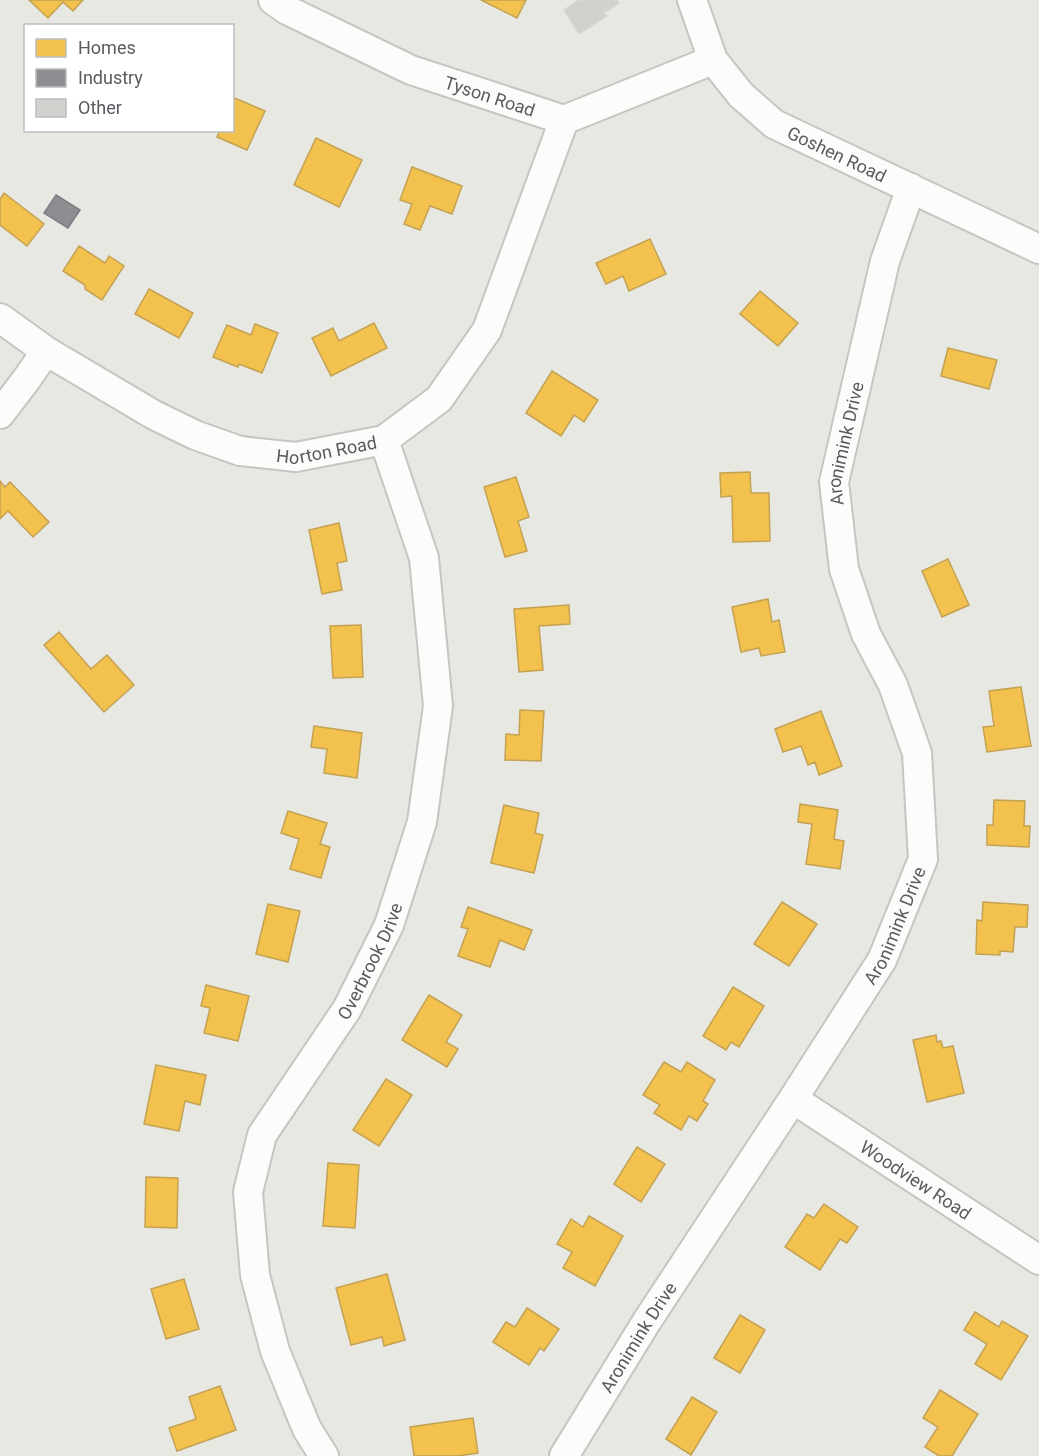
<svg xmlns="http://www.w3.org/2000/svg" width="1039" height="1456" font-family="Roboto,sans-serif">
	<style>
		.homes { fill: #f2c14e; stroke: #c4a253; stroke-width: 1.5 }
		.industry { fill: #8d8d92; stroke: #7d7e83; stroke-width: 1.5 }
		.building { fill: #d2d1cd; stroke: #d7d6d2; stroke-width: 1.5 }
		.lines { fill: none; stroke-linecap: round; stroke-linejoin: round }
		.minor-casing { stroke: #c5c5c3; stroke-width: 32 }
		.minor { stroke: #fcfcfb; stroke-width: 28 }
		.labels { text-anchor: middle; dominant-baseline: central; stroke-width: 6; stroke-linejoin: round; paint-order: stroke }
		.street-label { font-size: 18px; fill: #595b60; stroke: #fff }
	</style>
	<rect width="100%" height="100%" fill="#e8e8e2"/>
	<g class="homes">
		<path d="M 29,0 L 83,0 L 73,11 L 63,2 L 48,18 Z"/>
		<path d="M 481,0 L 526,0 L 517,18 Z"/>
		<path d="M 232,97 L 265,111 L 247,150 L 217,137 L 220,130 L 232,130 Z"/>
		<path d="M 316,138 L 362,160 L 339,207 L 294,185 Z"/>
		<path d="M 412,167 L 462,186 L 452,214 L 430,206 L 420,230 L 404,224 L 412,204 L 400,200 Z"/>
		<path d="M 4,193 L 44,224 L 27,246 L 0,225 L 0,199 Z"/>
		<path d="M 650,239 L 666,274 L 629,291 L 623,276 L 606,284 L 596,263 Z"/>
		<path d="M 79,246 L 105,263 L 109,256 L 124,266 L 102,300 L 85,289 L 85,285 L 63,271 Z"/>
		<path d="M 149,289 L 193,313 L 179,338 L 135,314 Z"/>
		<path d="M 760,291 L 798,323 L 778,346 L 740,314 Z"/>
		<path d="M 374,323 L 387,348 L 331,376 L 312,338 L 333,328 L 339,341 Z"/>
		<path d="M 255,324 L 278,333 L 262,373 L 239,364 L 238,367 L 213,357 L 227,325 L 251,335 Z"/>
		<path d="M 948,348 L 997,360 L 989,389 L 941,376 Z"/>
		<path d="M 552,371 L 598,400 L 584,422 L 574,415 L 561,436 L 526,413 Z"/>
		<path d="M 750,472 L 751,493 L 769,493 L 770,541 L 733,542 L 732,496 L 721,497 L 720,473 Z"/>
		<path d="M 516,477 L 529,517 L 518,521 L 527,551 L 505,557 L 484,487 Z"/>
		<path d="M 0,481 L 5,487 L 10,482 L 49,522 L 33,537 L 8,511 L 0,519 Z"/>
		<path d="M 339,523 L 347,561 L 337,563 L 342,590 L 322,594 L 309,530 Z"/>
		<path d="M 948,559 L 969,605 L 942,617 L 922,571 Z"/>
		<path d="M 768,599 L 772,622 L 779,620 L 785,652 L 761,656 L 759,648 L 741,652 L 732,607 Z"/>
		<path d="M 569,605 L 570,624 L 539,626 L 543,670 L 519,672 L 514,609 Z"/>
		<path d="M 361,625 L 363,677 L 333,678 L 330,626 Z"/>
		<path d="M 59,632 L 91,669 L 107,655 L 134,685 L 104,712 L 44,645 Z"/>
		<path d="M 1021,687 L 1031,746 L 987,752 L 983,727 L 994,726 L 989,691 Z"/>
		<path d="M 520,710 L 544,711 L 541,761 L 505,760 L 506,734 L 519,735 Z"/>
		<path d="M 821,711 L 842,766 L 819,775 L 815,762 L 808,765 L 801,746 L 783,752 L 775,729 Z"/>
		<path d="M 314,726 L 362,733 L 357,778 L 324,773 L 327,749 L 311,747 Z"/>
		<path d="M 994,800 L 1025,801 L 1024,826 L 1030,826 L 1029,847 L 987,845 L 987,825 L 993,825 Z"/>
		<path d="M 800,804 L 838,810 L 834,839 L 844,841 L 840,869 L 806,864 L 812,824 L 798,822 Z"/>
		<path d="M 504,805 L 539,813 L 535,833 L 543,835 L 534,873 L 491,863 Z"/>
		<path d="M 288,811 L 327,823 L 320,844 L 330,847 L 321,878 L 290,869 L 299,839 L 281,833 Z"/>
		<path d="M 782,902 L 817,924 L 789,966 L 754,944 Z"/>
		<path d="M 983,902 L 1028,905 L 1027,927 L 1015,927 L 1013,952 L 1000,951 L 1000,955 L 976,954 L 977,920 L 982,921 Z"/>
		<path d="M 268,904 L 300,911 L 288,962 L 256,954 Z"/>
		<path d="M 468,907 L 532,930 L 524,950 L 500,940 L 490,967 L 458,956 L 468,929 L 461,927 Z"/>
		<path d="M 206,985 L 249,996 L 238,1041 L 204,1033 L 210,1008 L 201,1006 Z"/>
		<path d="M 733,987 L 764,1006 L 739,1047 L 731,1042 L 726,1050 L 703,1036 Z"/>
		<path d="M 429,995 L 462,1015 L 446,1042 L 458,1049 L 447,1067 L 402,1040 Z"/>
		<path d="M 936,1035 L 937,1042 L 941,1041 L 943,1048 L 953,1046 L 964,1093 L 927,1102 L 913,1040 Z"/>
		<path d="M 664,1062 L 681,1072 L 687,1062 L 715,1080 L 703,1101 L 708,1104 L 697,1121 L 689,1116 L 681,1130 L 654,1113 L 660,1105 L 643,1095 Z"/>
		<path d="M 156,1065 L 206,1075 L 200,1105 L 185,1101 L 179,1131 L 144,1124 Z"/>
		<path d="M 386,1079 L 412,1095 L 379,1146 L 353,1130 Z"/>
		<path d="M 637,1147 L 665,1164 L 641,1202 L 614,1184 Z"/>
		<path d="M 328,1163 L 359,1165 L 355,1228 L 323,1226 Z"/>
		<path d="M 146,1177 L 178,1178 L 177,1228 L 145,1227 Z"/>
		<path d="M 824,1204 L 858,1227 L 847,1243 L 840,1239 L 820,1270 L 785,1247 L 807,1214 L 814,1218 Z"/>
		<path d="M 589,1216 L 623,1236 L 595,1286 L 563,1268 L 572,1252 L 557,1244 L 571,1219 L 583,1227 Z"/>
		<path d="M 387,1274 L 405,1340 L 384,1346 L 382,1337 L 351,1345 L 336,1288 Z"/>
		<path d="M 184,1279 L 199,1329 L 166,1339 L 151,1289 Z"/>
		<path d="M 527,1308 L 559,1329 L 544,1351 L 540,1348 L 529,1365 L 493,1342 L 506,1322 L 515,1327 Z"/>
		<path d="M 975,1312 L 999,1327 L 1002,1321 L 1028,1336 L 1001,1380 L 975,1364 L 987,1344 L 964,1330 Z"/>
		<path d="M 740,1315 L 765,1330 L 740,1373 L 714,1358 Z"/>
		<path d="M 220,1386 L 236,1430 L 177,1451 L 169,1428 L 196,1419 L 189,1397 Z"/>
		<path d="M 940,1390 L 978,1414 L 952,1456 L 939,1456 L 925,1447 L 938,1427 L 923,1418 Z"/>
		<path d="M 692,1397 L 717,1412 L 691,1455 L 666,1439 Z"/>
		<path d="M 473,1418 L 478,1453 L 458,1456 L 414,1456 L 410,1427 Z"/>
	</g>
	<path class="industry" d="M 56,195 L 80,210 L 68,228 L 44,213 Z"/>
	<path class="building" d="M 579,0 L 617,0 L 619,3 L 604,13 L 607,16 L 579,34 L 564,10 Z"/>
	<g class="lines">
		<g class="minor-casing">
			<g id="minor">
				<path id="s1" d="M 273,0 L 287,10 L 411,70 L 564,120 L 713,60"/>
				<path id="s2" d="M 692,0 L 713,60 L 741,95 L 774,124 L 1039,249"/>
				<path id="s3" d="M 0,318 L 46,351 L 154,415 L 195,435 L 240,451 L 296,457 L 384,440 L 439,399 L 487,330 L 564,120"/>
				<path d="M 0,414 L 26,380 L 46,351"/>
				<path id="s4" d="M 793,1099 L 1039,1260"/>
				<path id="s5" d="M 324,1456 L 307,1429 L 275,1351 L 255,1275 L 248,1192 L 262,1135 L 347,1009 L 389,925 L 422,822 L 438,706 L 424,558 L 384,440"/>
				<path id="s6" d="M 564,1456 L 647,1321 L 793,1099 L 882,960 L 923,859 L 917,753 L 893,685 L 866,634 L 844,569 L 834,482 L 885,261 L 911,188"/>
			</g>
		</g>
		<use href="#minor" class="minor"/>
	</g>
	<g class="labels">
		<g class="street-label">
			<text stroke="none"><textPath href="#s1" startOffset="238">Tyson Road</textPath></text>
			<text stroke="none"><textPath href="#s2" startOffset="222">Goshen Road</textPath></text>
			<text stroke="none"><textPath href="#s6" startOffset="1130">Aronimink Drive</textPath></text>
			<text stroke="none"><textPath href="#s3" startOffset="363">Horton Road</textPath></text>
			<text stroke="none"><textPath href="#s6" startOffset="626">Aronimink Drive</textPath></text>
			<text stroke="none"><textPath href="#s5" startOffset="542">Overbrook Drive</textPath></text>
			<text stroke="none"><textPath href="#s4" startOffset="147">Woodview Road</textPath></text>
			<text stroke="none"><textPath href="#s6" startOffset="140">Aronimink Drive</textPath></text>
		</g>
	</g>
	<rect x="24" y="24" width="210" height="108" fill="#ffffff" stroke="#bdbdbf" stroke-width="1.5"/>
	<rect x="36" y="39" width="30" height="18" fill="#f2c14e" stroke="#bdbdbf" stroke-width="1.5"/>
	<text x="78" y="54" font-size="18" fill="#595b60">Homes</text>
	<rect x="36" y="69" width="30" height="18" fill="#8d8d92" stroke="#bdbdbf" stroke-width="1.5"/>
	<text x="78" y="84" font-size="18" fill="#595b60">Industry</text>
	<rect x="36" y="99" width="30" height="18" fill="#d2d1cd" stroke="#bdbdbf" stroke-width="1.5"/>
	<text x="78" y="114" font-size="18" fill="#595b60">Other</text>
</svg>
